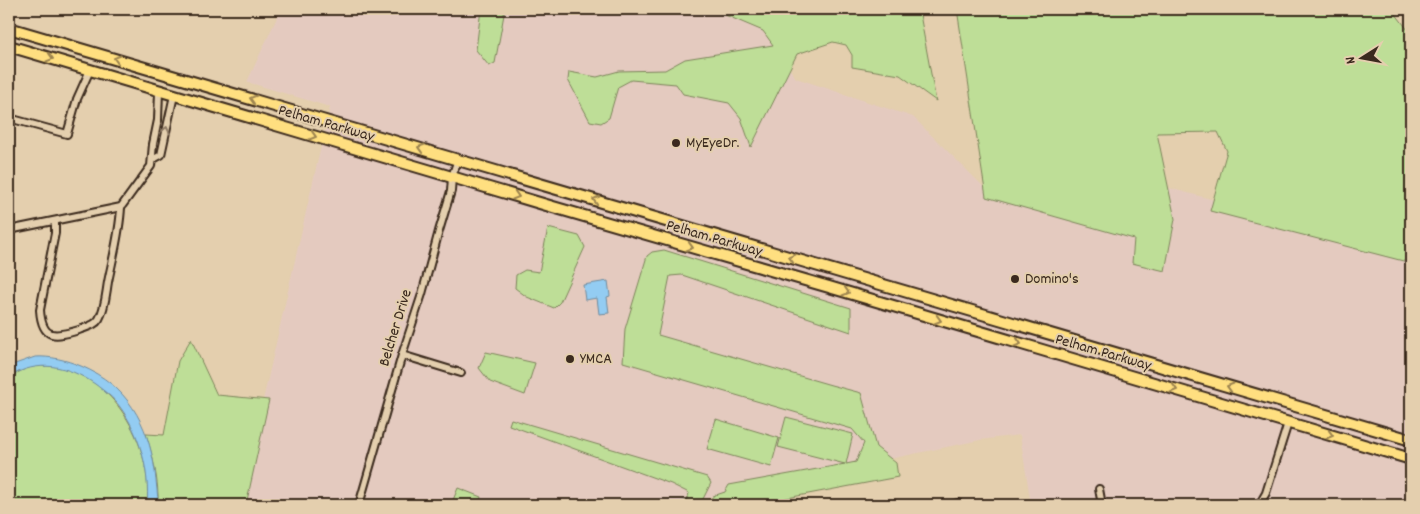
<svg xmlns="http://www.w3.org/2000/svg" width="1420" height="514" font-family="Dekko,sans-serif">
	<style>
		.built { fill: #e4cabf }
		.green { fill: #bede97; stroke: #7c845a }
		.water { fill: #93ccf2; stroke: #708b9d }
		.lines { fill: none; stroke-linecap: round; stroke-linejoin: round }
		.minor-casing { stroke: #3b2a1e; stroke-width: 10 }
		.primary-casing { stroke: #3b2a1e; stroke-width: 14 }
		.minor { stroke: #e4cfae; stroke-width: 6 }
		.primary { stroke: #ffdf80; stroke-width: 10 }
		.oneway { stroke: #9d844f }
		.oneway2 { stroke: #907c66 }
		.poi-dot { fill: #3b2a1e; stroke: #e4cfae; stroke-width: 2 }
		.labels { text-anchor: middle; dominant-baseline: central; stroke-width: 4; stroke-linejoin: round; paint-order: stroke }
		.street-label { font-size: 16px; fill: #3b2a1e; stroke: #e4cfae }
		.poi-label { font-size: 16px; fill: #3b2a1e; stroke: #e4cfae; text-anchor: start }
	</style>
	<rect width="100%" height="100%" fill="#e4cfae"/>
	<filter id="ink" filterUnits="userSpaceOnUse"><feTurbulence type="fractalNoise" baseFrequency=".02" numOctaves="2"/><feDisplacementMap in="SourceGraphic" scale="10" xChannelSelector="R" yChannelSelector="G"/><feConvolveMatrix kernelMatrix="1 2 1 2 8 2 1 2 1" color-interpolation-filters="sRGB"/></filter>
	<g filter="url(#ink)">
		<path class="built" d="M 281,9 L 711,9 L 763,31 L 796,78 L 913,117 L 988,191 L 1147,234 L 1169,188 L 1411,252 L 1411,505 L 1031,505 L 1020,435 L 980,440 L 713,496 L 692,505 L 239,505 L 330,107 L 247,82 Z"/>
		<g class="green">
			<path d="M 481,9 L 505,9 L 495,63 L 489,66 L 476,50 Z"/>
			<path d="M 711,9 L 919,9 L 936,101 L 900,75 L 852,67 L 852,55 L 846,45 L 833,42 L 797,54 L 751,147 L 741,118 L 729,103 L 683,94 L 676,84 L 631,80 L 618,87 L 609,118 L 601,123 L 590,121 L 568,80 L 569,72 L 597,77 L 619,71 L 665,70 L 685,59 L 773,45 L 763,31 Z"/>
			<path d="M 957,9 L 1392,9 L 1411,34 L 1411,263 L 1210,211 L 1227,151 L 1218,132 L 1157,133 L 1175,219 L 1165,271 L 1132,263 L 1134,239 L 986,197 Z"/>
			<path d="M 548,228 L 579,236 L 585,247 L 560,302 L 554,308 L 527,297 L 515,288 L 516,275 L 525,270 L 539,272 Z"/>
			<path d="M 664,250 L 851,308 L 851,332 L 682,275 L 670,276 L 658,335 L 831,385 L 861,393 L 876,447 L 896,463 L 898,477 L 750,505 L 707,505 L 713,496 L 725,492 L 729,485 L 845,464 L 778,447 L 786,417 L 853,434 L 846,464 L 856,462 L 864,443 L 852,429 L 623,362 L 625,329 L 647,256 L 652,252 Z"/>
			<path d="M 191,339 L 217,395 L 269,400 L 246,505 L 207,505 L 186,500 L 169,502 L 169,505 L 158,505 C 159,481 153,457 146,434 L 164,435 L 178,361 Z"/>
			<path d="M 486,352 L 535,363 L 525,395 L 490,382 L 479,368 Z"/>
			<path d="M 39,366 C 45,366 52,366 58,367 C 118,379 153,449 147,505 L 9,505 L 9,377 L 29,367 Z"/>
			<path d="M 511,419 L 707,477 L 711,483 L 700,505 L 670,505 L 683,502 L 687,500 L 689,493 L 671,484 L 509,425 Z"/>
			<path d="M 716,419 L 779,438 L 771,467 L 707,449 Z"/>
			<path d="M 458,488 L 481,497 L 479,505 L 451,505 Z"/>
		</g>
		<g class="water">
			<path d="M 608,281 L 610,296 L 607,297 L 609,313 L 599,314 L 597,298 L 585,300 L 583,285 Z"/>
			<path d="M 35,357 C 51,356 66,360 81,366 C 127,385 148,423 155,471 C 156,482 158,494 158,505 L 147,505 C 150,472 140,434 120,407 C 113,397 104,391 95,384 C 67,365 38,359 9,377 L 9,366 Z"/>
		</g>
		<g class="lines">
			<g class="minor-casing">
				<g id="minor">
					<path d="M 9,118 L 67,134 L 77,99 L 90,70"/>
					<path d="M 152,160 L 161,155 L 174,95"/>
					<path d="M 55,221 L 55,233 L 40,310 C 42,340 55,337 79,330 C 86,327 95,326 99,319 C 105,309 106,294 108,282 C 113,257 120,232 121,207"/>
					<path d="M 9,230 L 121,207 L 151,166 L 153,144 L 158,120 L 159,91"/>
					<path d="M 402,355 L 461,373"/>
					<path d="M 1099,489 L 1102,505"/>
					<path d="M 359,505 L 402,355 L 422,294 L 439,231 L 451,191 L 452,177 L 458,159"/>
					<path d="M 950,505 L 958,503 L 959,505"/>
					<path d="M 1259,505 L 1266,493 L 1288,423"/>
				</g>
			</g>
			<g class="primary-casing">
				<g id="primary">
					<path d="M 9,28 L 1411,440"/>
					<path d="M 9,46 L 553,207 L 829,287 L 1411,459"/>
				</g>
			</g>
			<use href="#minor" class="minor"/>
			<use href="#primary" class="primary"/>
		</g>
		<defs><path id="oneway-chevron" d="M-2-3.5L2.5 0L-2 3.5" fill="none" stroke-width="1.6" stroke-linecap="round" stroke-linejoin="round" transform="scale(1.25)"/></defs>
		<g class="oneway">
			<use href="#oneway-chevron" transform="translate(50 58) rotate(17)"/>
			<use href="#oneway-chevron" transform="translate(117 59) rotate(-163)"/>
			<use href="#oneway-chevron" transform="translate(253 99) rotate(-163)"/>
			<use href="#oneway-chevron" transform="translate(313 136) rotate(17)"/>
			<use href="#oneway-chevron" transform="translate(421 148) rotate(-163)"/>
			<use href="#oneway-chevron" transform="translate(516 196) rotate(17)"/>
			<use href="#oneway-chevron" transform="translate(596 200) rotate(-164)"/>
			<use href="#oneway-chevron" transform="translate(690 247) rotate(16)"/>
			<use href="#oneway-chevron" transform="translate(792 258) rotate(-164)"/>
			<use href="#oneway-chevron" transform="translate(846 292) rotate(17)"/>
			<use href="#oneway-chevron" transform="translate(938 320) rotate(16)"/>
			<use href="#oneway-chevron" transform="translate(1018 343) rotate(17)"/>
			<use href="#oneway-chevron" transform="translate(1230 387) rotate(-164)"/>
			<use href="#oneway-chevron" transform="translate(1174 389) rotate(16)"/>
			<use href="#oneway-chevron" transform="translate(1330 435) rotate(16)"/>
		</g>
		<use class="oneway2" href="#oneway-chevron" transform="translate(166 130) rotate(-78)"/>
	</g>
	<g class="poi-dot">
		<circle cx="676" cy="143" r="5"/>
		<circle cx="1015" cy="279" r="5"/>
		<circle cx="570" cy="359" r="5"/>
	</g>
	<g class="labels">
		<g class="street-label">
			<text transform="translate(326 124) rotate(16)">Pelham Parkway</text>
			<text transform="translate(714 239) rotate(16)">Pelham Parkway</text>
			<text transform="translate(396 328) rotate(-73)">Belcher Drive</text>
			<text transform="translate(1103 353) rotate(16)">Pelham Parkway</text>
		</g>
		<g class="poi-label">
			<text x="686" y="143">MyEyeDr.</text>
			<text x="1025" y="279">Domino's</text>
			<text x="580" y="359">YMCA</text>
		</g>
	</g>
	<rect width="1420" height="514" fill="none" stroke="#e4cfae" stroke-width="30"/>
	<rect x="15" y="15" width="1390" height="484" fill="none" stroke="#3b2a1e" stroke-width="2" filter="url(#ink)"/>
	<g transform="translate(1362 58) rotate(259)" stroke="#e4cfae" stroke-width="4" paint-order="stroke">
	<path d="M0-4L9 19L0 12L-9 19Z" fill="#3b2a1e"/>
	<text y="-8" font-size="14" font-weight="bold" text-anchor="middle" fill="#3b2a1e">N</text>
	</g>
</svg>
